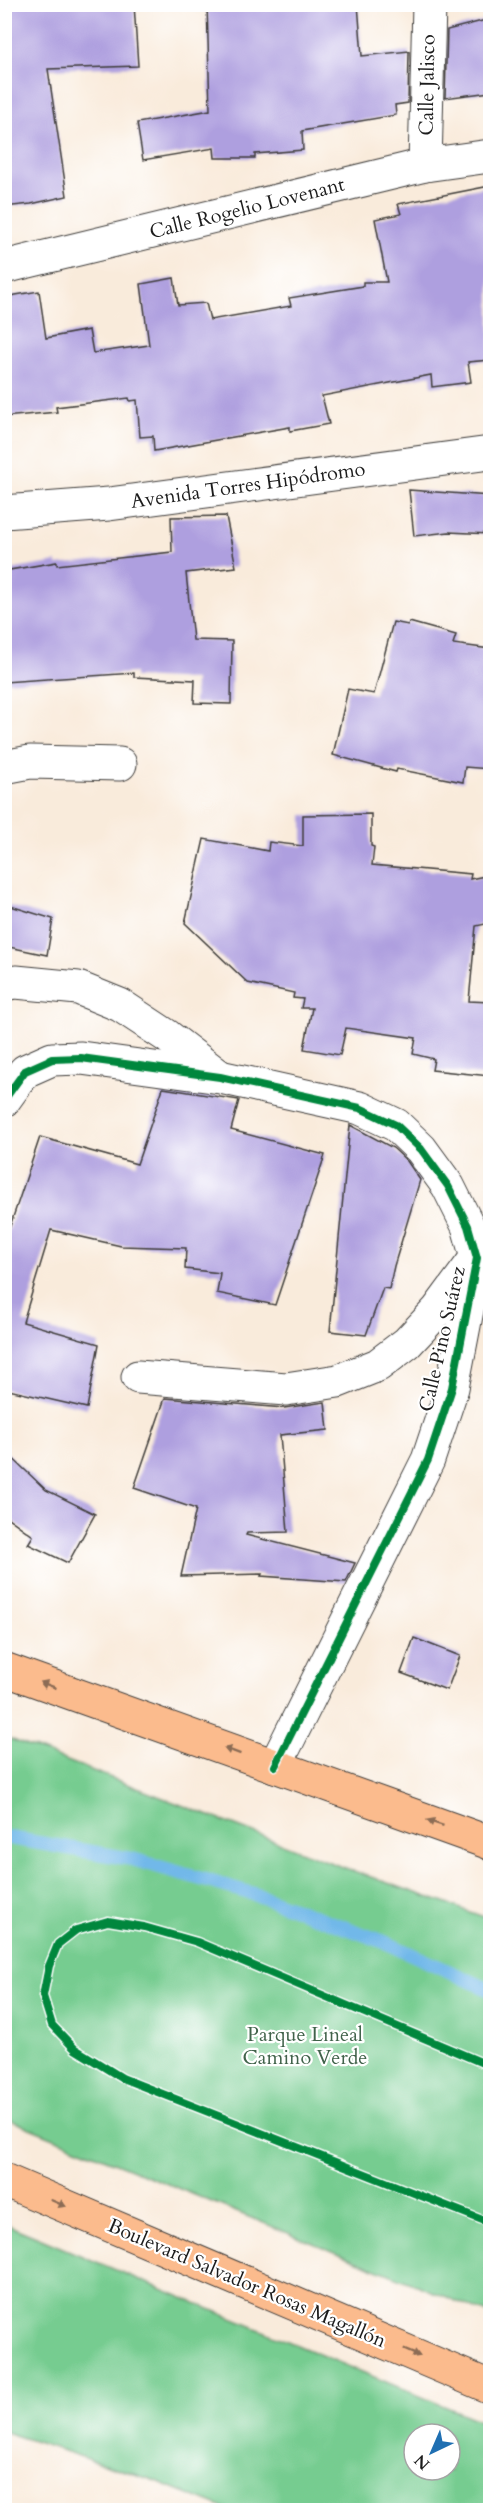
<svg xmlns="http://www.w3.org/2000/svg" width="495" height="2515" font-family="Cardo,serif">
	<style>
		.green { fill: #76cc90; stroke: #497456; stroke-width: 1.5; fill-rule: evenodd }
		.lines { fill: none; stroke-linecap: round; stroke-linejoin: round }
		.stream { stroke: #71b8e9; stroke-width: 14 }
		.building { fill: #ae9fdf }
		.minor-casing { stroke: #3d3b39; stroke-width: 35 }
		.tertiary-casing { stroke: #3d3b39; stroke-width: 35 }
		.trunk-casing { stroke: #3d3b39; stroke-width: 35 }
		.minor { stroke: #fff; stroke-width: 33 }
		.tertiary { stroke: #fff; stroke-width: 33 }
		.trunk { stroke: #fbbb8d; stroke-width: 33 }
		.cycleway-casing { stroke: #fff; stroke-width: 11 }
		.cycleway { stroke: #00873e; stroke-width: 8 }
		.oneway { fill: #8c6c54 }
		.labels { text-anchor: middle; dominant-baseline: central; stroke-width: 4.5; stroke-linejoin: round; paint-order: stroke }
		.street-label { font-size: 20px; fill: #1c1c1c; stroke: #fff }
		.park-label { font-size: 20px; fill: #40624a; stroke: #fff }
	</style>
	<rect width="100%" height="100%" fill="#fff"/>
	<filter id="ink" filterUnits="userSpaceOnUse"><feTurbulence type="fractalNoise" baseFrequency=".0167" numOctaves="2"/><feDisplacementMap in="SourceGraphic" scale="12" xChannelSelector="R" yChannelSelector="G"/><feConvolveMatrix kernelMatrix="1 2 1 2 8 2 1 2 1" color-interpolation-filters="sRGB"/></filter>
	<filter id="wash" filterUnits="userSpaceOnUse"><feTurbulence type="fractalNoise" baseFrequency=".008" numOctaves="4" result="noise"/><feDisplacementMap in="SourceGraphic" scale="24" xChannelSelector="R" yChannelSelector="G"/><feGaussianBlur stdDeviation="1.35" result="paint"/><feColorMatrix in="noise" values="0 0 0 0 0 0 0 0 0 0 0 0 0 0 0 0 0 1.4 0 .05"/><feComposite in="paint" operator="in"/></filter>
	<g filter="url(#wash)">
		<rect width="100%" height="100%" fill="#f9ebdb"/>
		<g class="green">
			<path d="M 5,1737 L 337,1865 L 490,1919 L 490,2315 L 5,2118 Z"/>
			<path d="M 5,2224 L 490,2425 L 490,2510 L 229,2510 L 156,2481 L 5,2432 ZM 414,2434 L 450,2434 L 450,2470 L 414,2470 Z"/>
		</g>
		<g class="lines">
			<path class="stream" d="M 4,1837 L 132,1859 L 260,1896 L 387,1943 L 490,1990"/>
		</g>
		<g id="blocks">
			<g class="building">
				<path d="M 4,4 L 134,4 L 138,66 L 48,69 L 67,196 L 31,204 L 4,207 Z"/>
				<path d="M 207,4 L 358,4 L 362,56 L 409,51 L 408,103 L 395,105 L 396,115 L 302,131 L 303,150 L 255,154 L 255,158 L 215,158 L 214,148 L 143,160 L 137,123 L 210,110 Z"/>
				<path d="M 490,19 L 490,92 L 445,98 L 447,30 Z"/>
				<path d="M 490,186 L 490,360 L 468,362 L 471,382 L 432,387 L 431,375 L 322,396 L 329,424 L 290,431 L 290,427 L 154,451 L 153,436 L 140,437 L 137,400 L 130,401 L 129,398 L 56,407 L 57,412 L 4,417 L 4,297 L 39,291 L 46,338 L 89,330 L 93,353 L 149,345 L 141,284 L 174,278 L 178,305 L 206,303 L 210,320 L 291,306 L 289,298 L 363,286 L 363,282 L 387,282 L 375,219 L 401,214 L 398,204 Z"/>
				<path d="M 409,490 L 490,496 L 490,534 L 449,532 L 414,536 Z"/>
				<path d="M 226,516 L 236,567 L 186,573 L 193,640 L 232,641 L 231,704 L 194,703 L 195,680 L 134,677 L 134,673 L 4,682 L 4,571 L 57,562 L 57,565 L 172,552 L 171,517 Z"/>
				<path d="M 393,622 L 408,625 L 409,622 L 456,635 L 453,644 L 490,649 L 490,769 L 465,767 L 463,782 L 397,769 L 396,772 L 333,755 L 348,689 L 374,694 Z"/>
				<path d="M 371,814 L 371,846 L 374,847 L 372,865 L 471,874 L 470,879 L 490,875 L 490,923 L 476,926 L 469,1001 L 490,1002 L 490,1076 L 432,1070 L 434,1059 L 413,1054 L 416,1038 L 346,1028 L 340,1055 L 304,1049 L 312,1008 L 301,1008 L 303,999 L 293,998 L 294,993 L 248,983 L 185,923 L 204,839 L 268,851 L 269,842 L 303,846 L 303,815 Z"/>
				<path d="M 4,904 L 53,919 L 47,955 L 4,946 Z"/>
				<path d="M 163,1088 L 239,1100 L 231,1130 L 325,1155 L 275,1305 L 217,1293 L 220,1273 L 185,1269 L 186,1248 L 121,1246 L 51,1230 L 23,1322 L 99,1344 L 87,1408 L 4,1389 L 4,1244 L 40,1137 L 137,1164 Z"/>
				<path d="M 350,1125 L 393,1148 L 407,1161 L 420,1180 L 394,1266 L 389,1289 L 383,1288 L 366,1335 L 330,1331 Z"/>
				<path d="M 165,1398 L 284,1408 L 325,1402 L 328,1430 L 280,1435 L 288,1532 L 247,1533 L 246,1535 L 355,1563 L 346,1582 L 261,1576 L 262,1574 L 181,1576 L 196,1509 L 134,1488 Z"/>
				<path d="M 4,1450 L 46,1490 L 95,1514 L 68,1563 L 28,1544 L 33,1536 L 4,1515 Z"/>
				<path d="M 414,1638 L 460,1656 L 447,1690 L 401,1673 Z"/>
			</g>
		</g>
	</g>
	<g filter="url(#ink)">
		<use href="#blocks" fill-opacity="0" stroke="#3d3b39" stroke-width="1.5"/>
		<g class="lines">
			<g class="minor-casing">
				<g id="minor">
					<path d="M 425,165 L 429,4"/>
					<path d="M 4,512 L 109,504 L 490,453"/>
					<path d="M 4,767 L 30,762 L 120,764"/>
					<path d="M 4,984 L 16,982 L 78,988 L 120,1005 L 167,1036 L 219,1076"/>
					<path d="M 4,1100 L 25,1071 L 52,1059 L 81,1058 L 220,1077 L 360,1108 L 396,1125 L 421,1149 L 448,1186 L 468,1226 L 477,1258 L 452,1388 L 428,1460 L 275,1766"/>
					<path d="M 138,1377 L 286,1389 L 338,1381 L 378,1365 L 407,1343 L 438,1310 L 472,1264"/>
				</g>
			</g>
			<g class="tertiary-casing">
				<path id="tertiary" d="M 4,267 L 425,165 L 490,156"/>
			</g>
			<g class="trunk-casing">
				<g id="trunk">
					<path d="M 4,1669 L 490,1843"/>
					<path d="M 4,2180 L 490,2387"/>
				</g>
			</g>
			<use href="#minor" class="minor"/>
			<use href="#tertiary" class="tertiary"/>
			<use href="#trunk" class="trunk"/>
			<g class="cycleway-casing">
				<g id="cycleway">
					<path d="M 4,1100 L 25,1071 L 52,1059 L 81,1058 L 220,1077 L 360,1108 L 396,1125 L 421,1149 L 448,1186 L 468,1226 L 477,1258 L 452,1388 L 428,1460 L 275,1766"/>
					<path d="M 490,2066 L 197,1942 L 144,1927 L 108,1921 L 76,1930 L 58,1944 L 49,1966 L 43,1996 L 52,2025 L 75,2049 L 122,2078 L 490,2223"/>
				</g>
			</g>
			<use href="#cycleway" class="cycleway"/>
		</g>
		<defs><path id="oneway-solid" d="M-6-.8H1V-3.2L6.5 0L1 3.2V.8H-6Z" transform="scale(1.5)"/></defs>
		<g class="oneway">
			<use href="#oneway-solid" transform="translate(48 1685) rotate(-160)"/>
			<use href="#oneway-solid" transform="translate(232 1751) rotate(-160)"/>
			<use href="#oneway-solid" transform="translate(435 1823) rotate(-161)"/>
			<use href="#oneway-solid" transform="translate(58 2203) rotate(23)"/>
			<use href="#oneway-solid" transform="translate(412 2353) rotate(23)"/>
		</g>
	</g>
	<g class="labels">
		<g class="street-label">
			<text transform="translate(427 85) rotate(-89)">Calle Jalisco</text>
			<text transform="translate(247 208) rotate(-14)">Calle Rogelio Lovenant</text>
			<text transform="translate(248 485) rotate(-8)">Avenida Torres Hipódromo</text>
			<text transform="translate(442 1339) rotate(-77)">Calle Pino Suárez</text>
			<text transform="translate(247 2283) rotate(23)">Boulevard Salvador Rosas Magallón</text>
		</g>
		<g class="park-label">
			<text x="305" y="2034">Parque Lineal<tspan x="305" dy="23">Camino Verde</tspan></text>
		</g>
	</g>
	<rect width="495" height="2515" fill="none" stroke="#fff" stroke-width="24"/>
	<g transform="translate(432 2452) rotate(224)"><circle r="28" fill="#ffffff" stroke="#a4a4a4" stroke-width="1.5"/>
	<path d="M0-4.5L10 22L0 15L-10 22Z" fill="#1f6fb2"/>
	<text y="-9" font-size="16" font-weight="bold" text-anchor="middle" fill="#1c1c1c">N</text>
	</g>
</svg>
